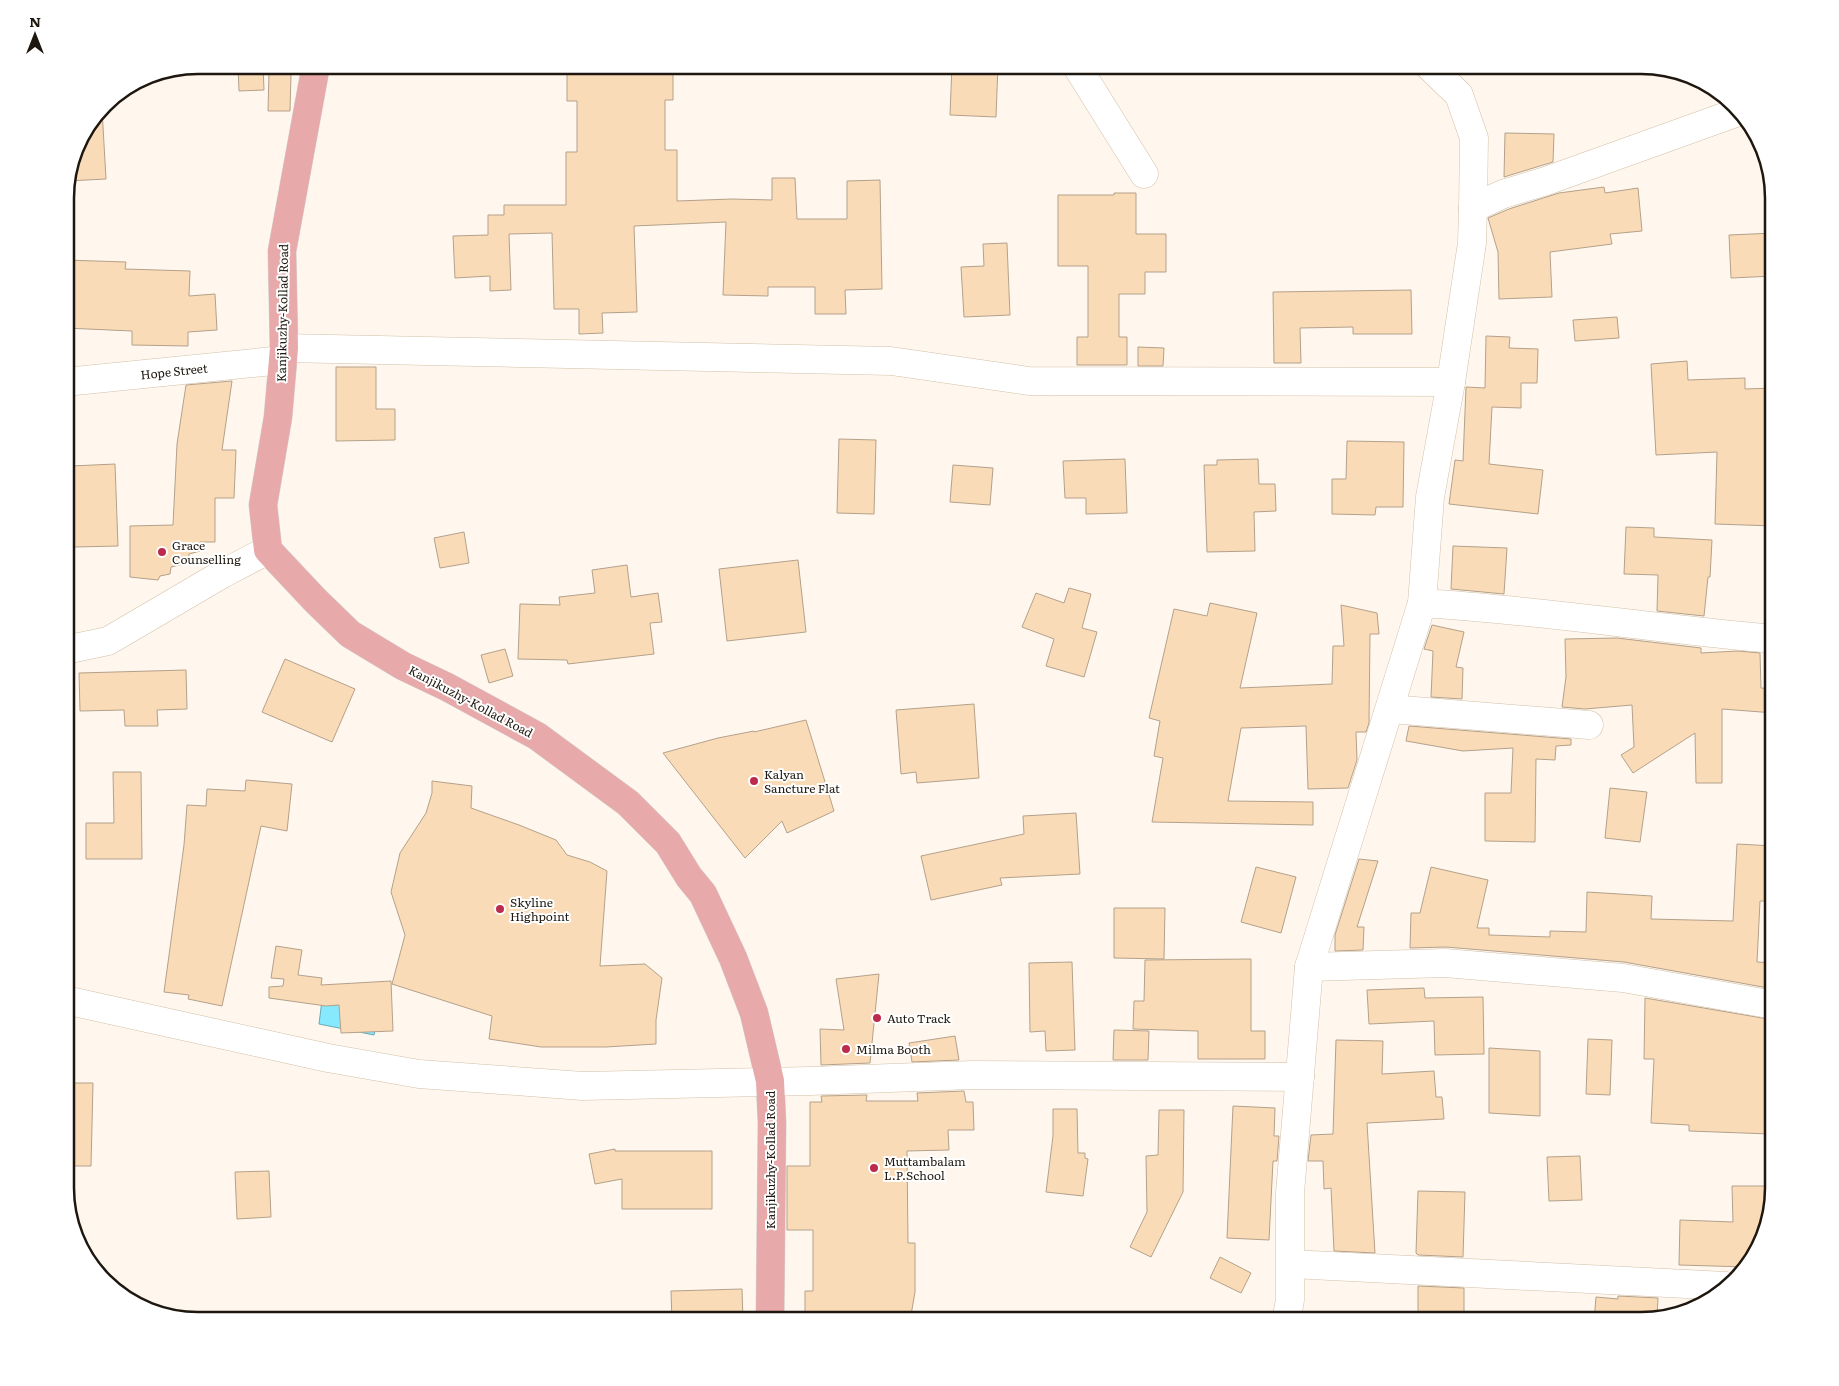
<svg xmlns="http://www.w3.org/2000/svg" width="1839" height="1386" font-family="Literata,serif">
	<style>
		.water { fill: #87e9fd; stroke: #68aab6 }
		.building { fill: #fadbb7; stroke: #b4a18b }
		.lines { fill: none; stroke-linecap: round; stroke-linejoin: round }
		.minor-casing { stroke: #d3c0a9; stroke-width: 29 }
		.major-casing { stroke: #d6d5d4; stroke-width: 29 }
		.minor { stroke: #fff; stroke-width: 28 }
		.major { stroke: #e7a9aa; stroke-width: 28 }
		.poi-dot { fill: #bc2b4d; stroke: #fff; stroke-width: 2 }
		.labels { text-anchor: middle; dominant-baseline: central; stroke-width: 4; stroke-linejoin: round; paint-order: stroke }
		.street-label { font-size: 12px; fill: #1e170f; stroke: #fff }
		.poi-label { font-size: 12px; fill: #1e170f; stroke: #fff; text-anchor: start }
		.rim { fill: none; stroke: #1e170f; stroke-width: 2.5 }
	</style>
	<rect width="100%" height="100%" fill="#fff7ed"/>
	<path class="water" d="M 322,1000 L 380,1009 L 374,1035 L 319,1024 Z"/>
	<g class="building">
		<path d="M 238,65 L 263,65 L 264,90 L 239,91 Z"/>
		<path d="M 574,65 L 673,65 L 673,100 L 665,100 L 665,150 L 677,150 L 677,201 L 732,199 L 772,200 L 772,178 L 795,178 L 797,219 L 847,219 L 847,181 L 880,180 L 882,289 L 845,290 L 846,314 L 815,314 L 815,287 L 768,287 L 768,296 L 723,295 L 726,222 L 634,226 L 637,312 L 602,313 L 603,333 L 579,334 L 579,309 L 554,309 L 552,233 L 509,234 L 511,290 L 490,291 L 490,276 L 455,278 L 453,236 L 488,235 L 488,215 L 504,215 L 504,205 L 566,205 L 566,152 L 577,152 L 577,101 L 567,101 L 567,74 L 574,74 Z"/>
		<path d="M 952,65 L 998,65 L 996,117 L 950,115 Z"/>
		<path d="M 269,73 L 291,74 L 290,111 L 268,111 Z"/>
		<path d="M 102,109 L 106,179 L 67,181 L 79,139 Z"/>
		<path d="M 1505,133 L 1554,134 L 1553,162 L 1504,177 Z"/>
		<path d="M 1604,187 L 1605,193 L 1638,188 L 1642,231 L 1610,234 L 1612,244 L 1550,252 L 1552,297 L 1499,299 L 1498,252 L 1488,218 L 1509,209 L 1559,193 Z"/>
		<path d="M 1114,193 L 1136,193 L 1136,234 L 1166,234 L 1166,272 L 1145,272 L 1145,294 L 1119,294 L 1119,337 L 1127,337 L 1127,365 L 1077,365 L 1077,337 L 1088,337 L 1088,266 L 1058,266 L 1058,195 L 1114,195 Z"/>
		<path d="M 1774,233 L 1774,276 L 1731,278 L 1729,235 Z"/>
		<path d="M 1007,243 L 1010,315 L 964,317 L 961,267 L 984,266 L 983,244 Z"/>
		<path d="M 65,260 L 126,262 L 125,269 L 190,271 L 189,296 L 215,294 L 217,330 L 188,332 L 188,346 L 132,345 L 132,331 L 65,328 Z"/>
		<path d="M 1411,290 L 1412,334 L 1353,334 L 1353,327 L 1300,328 L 1301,363 L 1274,363 L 1273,292 Z"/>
		<path d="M 1617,317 L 1619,338 L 1575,341 L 1573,320 Z"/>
		<path d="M 1486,336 L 1510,337 L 1509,348 L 1538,349 L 1537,383 L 1521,383 L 1521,408 L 1492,407 L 1489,464 L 1543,470 L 1538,514 L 1449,504 L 1455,460 L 1463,461 L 1466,387 L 1485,388 Z"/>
		<path d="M 1138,347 L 1164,348 L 1163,366 L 1138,366 Z"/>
		<path d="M 1687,361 L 1688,380 L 1745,378 L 1745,389 L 1774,388 L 1774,526 L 1715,524 L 1717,452 L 1656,455 L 1651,364 Z"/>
		<path d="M 336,367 L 376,367 L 376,409 L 395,409 L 395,440 L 336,441 Z"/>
		<path d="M 232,381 L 222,450 L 236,450 L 234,498 L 215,498 L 215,542 L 200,542 L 200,551 L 189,554 L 188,563 L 171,567 L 170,574 L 160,576 L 158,580 L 130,577 L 130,526 L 173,525 L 177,444 L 186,385 Z"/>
		<path d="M 839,439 L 876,440 L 874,514 L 837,513 Z"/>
		<path d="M 1347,441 L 1404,442 L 1403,507 L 1376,507 L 1375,515 L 1332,514 L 1332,479 L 1346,479 Z"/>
		<path d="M 1125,459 L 1127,513 L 1086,514 L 1086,498 L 1065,498 L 1063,461 Z"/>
		<path d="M 1258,459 L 1259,484 L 1275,484 L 1276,511 L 1254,512 L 1255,551 L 1207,552 L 1204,465 L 1217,465 L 1217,460 Z"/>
		<path d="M 115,464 L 118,546 L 74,547 L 71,466 Z"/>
		<path d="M 953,465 L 993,468 L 990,505 L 950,502 Z"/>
		<path d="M 1626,527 L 1654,528 L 1654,537 L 1712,540 L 1710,577 L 1708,577 L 1704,616 L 1657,611 L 1658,575 L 1624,574 Z"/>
		<path d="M 464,532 L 469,563 L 440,568 L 434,538 Z"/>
		<path d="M 1453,546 L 1507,548 L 1504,594 L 1451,589 Z"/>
		<path d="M 798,560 L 806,632 L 727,641 L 719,569 Z"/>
		<path d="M 627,565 L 631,597 L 658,593 L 662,622 L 650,623 L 654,654 L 568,664 L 567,660 L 518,659 L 520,604 L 560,605 L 559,597 L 595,593 L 592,570 Z"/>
		<path d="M 1069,588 L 1091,594 L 1082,628 L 1097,632 L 1084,677 L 1046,666 L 1054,639 L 1022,627 L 1036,593 L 1064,603 Z"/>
		<path d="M 1210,603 L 1257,613 L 1240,688 L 1332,684 L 1333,646 L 1344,646 L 1341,605 L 1377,613 L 1379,634 L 1370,634 L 1369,723 L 1366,732 L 1356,732 L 1357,760 L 1348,788 L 1308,789 L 1306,726 L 1241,728 L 1228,801 L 1313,802 L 1313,825 L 1152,822 L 1163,758 L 1154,756 L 1160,721 L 1149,718 L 1174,609 L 1207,616 Z"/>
		<path d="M 1432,625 L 1464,632 L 1456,667 L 1463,668 L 1462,699 L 1431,697 L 1433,651 L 1424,649 Z"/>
		<path d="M 1617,638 L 1701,648 L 1701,653 L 1738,651 L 1760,653 L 1761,688 L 1774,689 L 1774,713 L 1722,709 L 1722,783 L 1696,783 L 1695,733 L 1633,773 L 1621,755 L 1634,747 L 1632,705 L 1585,709 L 1562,707 L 1566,677 L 1565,639 Z"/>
		<path d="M 505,649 L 513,676 L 489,683 L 481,655 Z"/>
		<path d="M 285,659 L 355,689 L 332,742 L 262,712 Z"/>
		<path d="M 186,670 L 187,709 L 157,710 L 158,726 L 125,726 L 124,710 L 80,711 L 79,673 Z"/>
		<path d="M 974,704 L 979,778 L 917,783 L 916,772 L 901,774 L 896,710 Z"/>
		<path d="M 806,720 L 834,811 L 787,833 L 782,821 L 745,858 L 663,753 L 718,738 L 754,731 L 754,732 Z"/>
		<path d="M 1409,726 L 1571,739 L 1571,745 L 1556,746 L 1555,760 L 1536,759 L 1535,842 L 1485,841 L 1485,793 L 1511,793 L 1513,748 L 1463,751 L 1406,741 Z"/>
		<path d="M 113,772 L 141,772 L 142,859 L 86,859 L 86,823 L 114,823 Z"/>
		<path d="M 246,780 L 292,784 L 287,831 L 261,826 L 222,1006 L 188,999 L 189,995 L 164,992 L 184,845 L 187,805 L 206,806 L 207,789 L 245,791 Z"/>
		<path d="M 432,781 L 472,786 L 471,808 L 519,825 L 556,840 L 567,855 L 590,862 L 607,871 L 600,966 L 645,964 L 662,978 L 656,1020 L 656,1044 L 606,1047 L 541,1047 L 489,1039 L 492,1016 L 392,984 L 405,935 L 391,892 L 400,853 L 426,813 L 432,793 Z"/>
		<path d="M 1610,788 L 1647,792 L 1640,842 L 1605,838 Z"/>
		<path d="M 1076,813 L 1080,874 L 1000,878 L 1002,885 L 931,900 L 921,856 L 1024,834 L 1023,816 Z"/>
		<path d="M 1737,844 L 1774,846 L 1772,901 L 1760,901 L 1757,962 L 1774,963 L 1774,989 L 1624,962 L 1446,947 L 1410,948 L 1411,913 L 1420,913 L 1431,867 L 1488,880 L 1477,928 L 1489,928 L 1489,935 L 1550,937 L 1550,931 L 1586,932 L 1587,892 L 1652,896 L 1651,919 L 1733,921 Z"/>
		<path d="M 1359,859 L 1378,861 L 1357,927 L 1364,927 L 1363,950 L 1335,951 L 1335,935 Z"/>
		<path d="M 1256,867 L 1296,877 L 1281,933 L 1241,922 Z"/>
		<path d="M 1114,908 L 1165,908 L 1164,959 L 1114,958 Z"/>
		<path d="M 276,946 L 302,950 L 298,975 L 322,978 L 321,985 L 391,981 L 393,1031 L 341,1033 L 339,1005 L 326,1006 L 269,998 L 269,987 L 283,986 L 284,979 L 271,978 Z"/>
		<path d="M 1251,959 L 1251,1031 L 1265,1031 L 1265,1059 L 1198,1059 L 1198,1031 L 1133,1029 L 1134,1001 L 1144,1001 L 1145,960 Z"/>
		<path d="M 1072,962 L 1075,1050 L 1046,1051 L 1045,1031 L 1030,1032 L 1029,963 Z"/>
		<path d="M 879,974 L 870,1063 L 821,1065 L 820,1029 L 844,1030 L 836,979 Z"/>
		<path d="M 1424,988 L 1425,998 L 1483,997 L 1484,1054 L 1435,1055 L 1434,1021 L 1369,1024 L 1367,990 Z"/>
		<path d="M 1645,998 L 1774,1020 L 1774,1123 L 1771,1123 L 1770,1134 L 1689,1131 L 1689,1125 L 1651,1123 L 1654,1059 L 1644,1059 Z"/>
		<path d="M 1114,1030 L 1149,1031 L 1148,1060 L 1113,1060 Z"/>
		<path d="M 955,1036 L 959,1060 L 912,1062 L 909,1043 Z"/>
		<path d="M 1588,1039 L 1612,1040 L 1610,1095 L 1586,1094 Z"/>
		<path d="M 1336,1040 L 1383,1041 L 1382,1074 L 1434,1071 L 1436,1097 L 1442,1097 L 1444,1119 L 1367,1123 L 1375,1253 L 1334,1251 L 1331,1188 L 1324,1189 L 1323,1161 L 1308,1161 L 1311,1135 L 1333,1134 Z"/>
		<path d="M 1489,1048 L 1540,1051 L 1540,1116 L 1489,1113 Z"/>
		<path d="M 65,1083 L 93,1083 L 91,1166 L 65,1166 Z"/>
		<path d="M 964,1091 L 966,1102 L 973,1102 L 974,1130 L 948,1130 L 949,1150 L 907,1151 L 908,1243 L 915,1243 L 915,1292 L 910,1321 L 805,1321 L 805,1291 L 813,1291 L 813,1230 L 787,1230 L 787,1166 L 810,1166 L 810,1102 L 822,1102 L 821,1096 L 867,1095 L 866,1101 L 918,1101 L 917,1093 Z"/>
		<path d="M 1233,1106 L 1275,1108 L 1274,1136 L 1279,1136 L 1277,1161 L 1273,1161 L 1269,1240 L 1227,1238 Z"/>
		<path d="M 1053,1109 L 1077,1109 L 1078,1153 L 1085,1153 L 1085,1158 L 1088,1159 L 1083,1196 L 1046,1192 L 1053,1136 Z"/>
		<path d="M 1159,1110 L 1184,1110 L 1183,1192 L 1151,1257 L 1130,1247 L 1147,1212 L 1146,1156 L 1158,1155 Z"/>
		<path d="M 615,1149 L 615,1151 L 712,1151 L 712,1209 L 622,1209 L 622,1179 L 595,1184 L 589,1154 Z"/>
		<path d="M 1580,1156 L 1582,1200 L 1549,1201 L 1547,1157 Z"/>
		<path d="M 269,1171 L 271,1217 L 237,1219 L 235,1172 Z"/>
		<path d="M 1732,1186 L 1774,1186 L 1767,1231 L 1748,1267 L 1679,1265 L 1680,1220 L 1733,1222 Z"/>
		<path d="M 1418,1191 L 1465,1192 L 1463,1257 L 1418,1255 L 1416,1253 Z"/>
		<path d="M 1220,1257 L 1251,1273 L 1241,1293 L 1210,1278 Z"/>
		<path d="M 1418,1286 L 1464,1288 L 1464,1317 L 1418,1317 Z"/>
		<path d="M 742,1289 L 743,1321 L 672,1321 L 671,1291 Z"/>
		<path d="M 1618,1296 L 1658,1298 L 1657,1317 L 1641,1321 L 1594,1321 L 1596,1297 L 1618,1299 Z"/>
	</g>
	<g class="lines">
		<g class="minor-casing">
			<g id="minor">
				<path d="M 1076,65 L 1144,174"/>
				<path d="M 1428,65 L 1459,95 L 1474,138 L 1473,208"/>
				<path d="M 284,348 L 891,361 L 1029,381 L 1451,382"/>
				<path d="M 65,382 L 283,360"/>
				<path d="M 1422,603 C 1540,610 1656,629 1774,639"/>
				<path d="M 65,650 L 108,641 L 224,573 L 268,550"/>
				<path d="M 1390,709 L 1589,725"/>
				<path d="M 1309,967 L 1445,963 L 1623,978 L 1774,1005"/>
				<path d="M 65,1000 L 328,1058 L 419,1074 L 583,1086 L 810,1081 L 972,1075 L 1300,1077"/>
				<path d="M 1291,1264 L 1726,1286"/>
				<path d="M 1286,1321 L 1290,1300 L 1290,1193 L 1309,967 L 1422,603 L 1430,497 L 1451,382 L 1472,243 L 1473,208 L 1503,194 L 1546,181 L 1738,112"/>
			</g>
		</g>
		<g class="major-casing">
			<path id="major" d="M 316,65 L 282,251 L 284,348 L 278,417 L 263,505 L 268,550 L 315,600 L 350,634 L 403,666 L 447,687 L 537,736 L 628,803 L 668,843 L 689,877 L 703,894 L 733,958 L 754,1013 L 770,1081 L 772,1123 L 770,1321"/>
		</g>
		<use href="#minor" class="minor"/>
		<use href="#major" class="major"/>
	</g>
	<g class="poi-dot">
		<circle cx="162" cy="552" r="5"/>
		<circle cx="754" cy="781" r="5"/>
		<circle cx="500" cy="909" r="5"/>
		<circle cx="877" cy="1018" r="5"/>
		<circle cx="846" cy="1049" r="5"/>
		<circle cx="874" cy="1168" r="5"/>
	</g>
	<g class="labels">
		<g class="street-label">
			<text transform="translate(282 313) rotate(-89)">Kanjikuzhy-Kollad Road</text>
			<text transform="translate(174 371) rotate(-6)">Hope Street</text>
			<text transform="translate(471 701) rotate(28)">Kanjikuzhy-Kollad Road</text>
			<text transform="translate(770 1160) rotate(-90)">Kanjikuzhy-Kollad Road</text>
		</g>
		<g class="poi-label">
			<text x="172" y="545">Grace<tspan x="172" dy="14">Counselling</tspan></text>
			<text x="764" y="774">Kalyan<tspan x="764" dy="14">Sancture Flat</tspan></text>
			<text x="510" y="902">Skyline<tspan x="510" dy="14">Highpoint</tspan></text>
			<text x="887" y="1018">Auto Track</text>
			<text x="856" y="1049">Milma Booth</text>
			<text x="884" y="1161">Muttambalam<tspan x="884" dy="14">L.P.School</tspan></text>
		</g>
	</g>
	<path d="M0 0H1839V1386H0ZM198 74H1641A124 124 0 0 1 1765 198V1188A124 124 0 0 1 1641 1312H198A124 124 0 0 1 74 1188V198A124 124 0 0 1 198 74Z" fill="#fff" fill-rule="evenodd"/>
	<path class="rim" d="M198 74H1641A124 124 0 0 1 1765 198V1188A124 124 0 0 1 1641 1312H198A124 124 0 0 1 74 1188V198A124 124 0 0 1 198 74Z"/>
	<g transform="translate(35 35)" stroke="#ffffff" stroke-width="4" paint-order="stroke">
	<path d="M0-4L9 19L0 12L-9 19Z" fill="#1e170f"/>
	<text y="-8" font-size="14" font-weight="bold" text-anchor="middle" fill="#1e170f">N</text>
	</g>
</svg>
